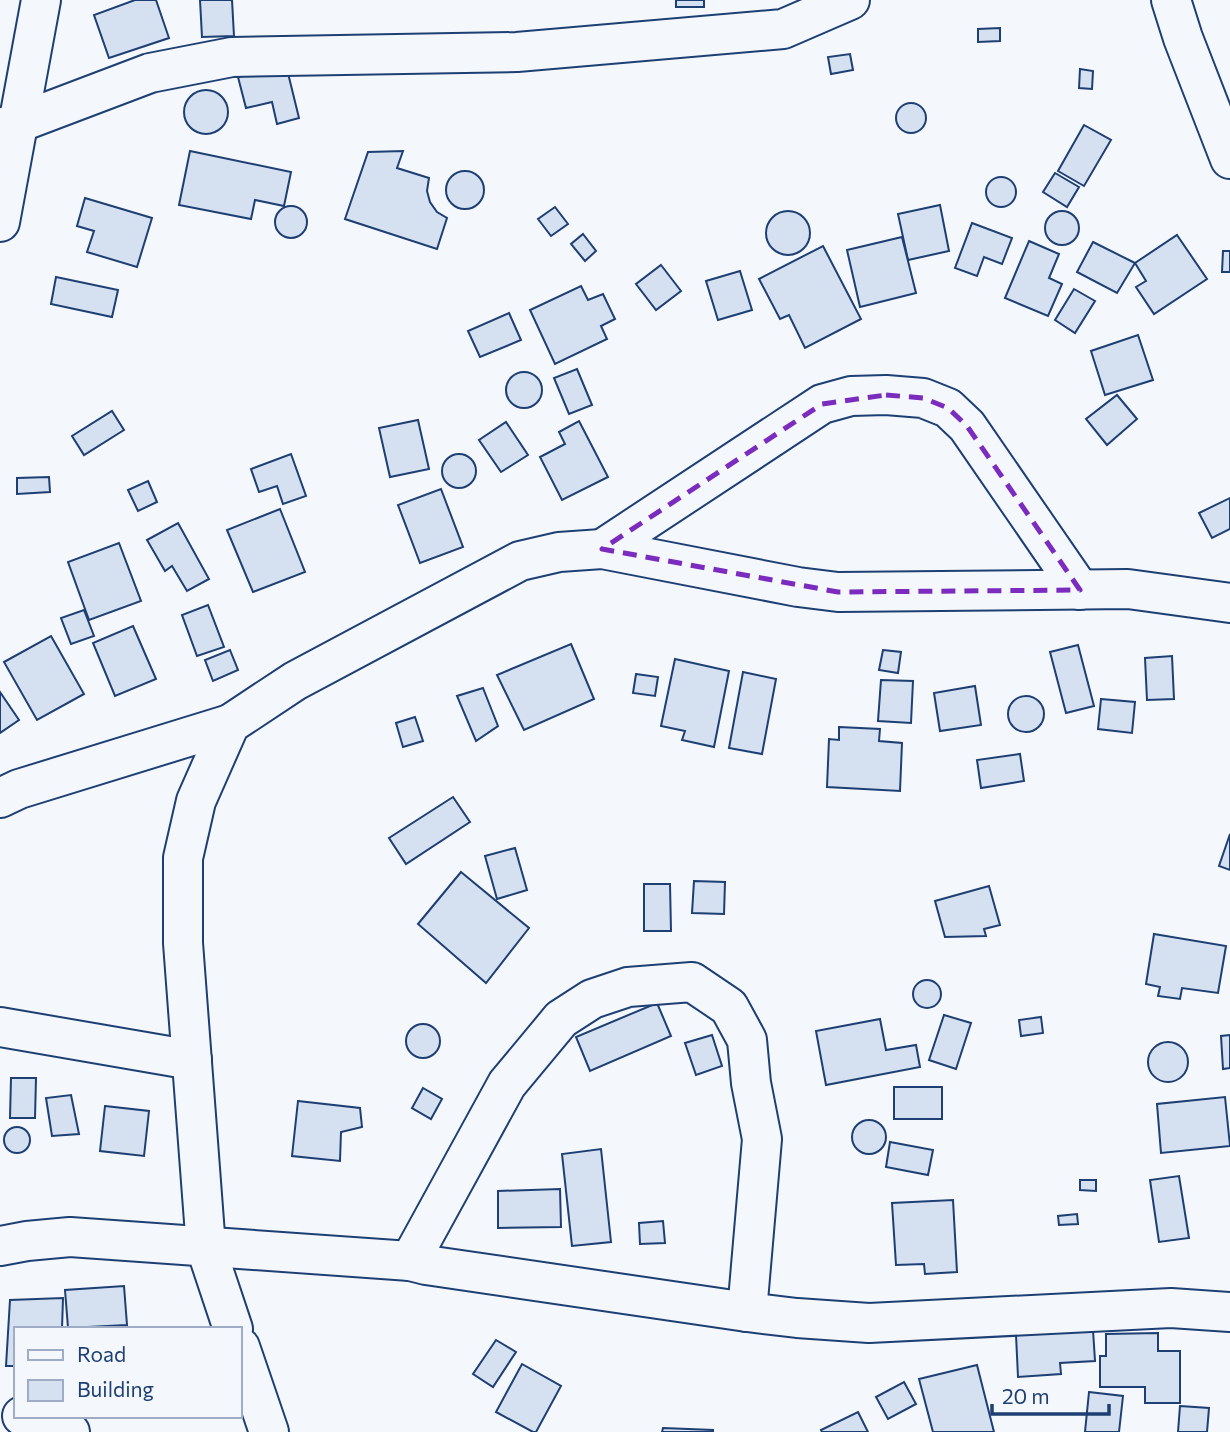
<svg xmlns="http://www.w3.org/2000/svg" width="1230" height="1432" font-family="Commissioner,sans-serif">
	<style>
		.building { fill: #d5e0f0; stroke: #1d3f73; stroke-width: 2 }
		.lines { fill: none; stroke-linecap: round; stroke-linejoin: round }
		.minor-casing { stroke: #1d3f73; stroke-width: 42 }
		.minor { stroke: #f4f7fb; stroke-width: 38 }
		.marked { fill: none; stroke: #7b2cbf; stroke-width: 5; stroke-dasharray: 14 9; stroke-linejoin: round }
	</style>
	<rect width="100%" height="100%" fill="#f4f7fb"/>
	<g class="building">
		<path d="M 135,0 L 156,0 L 169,38 L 109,58 L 94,15 Z"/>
		<path d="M 200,0 L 232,0 L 234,36 L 202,37 Z"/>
		<rect x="676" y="0" width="28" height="7"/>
		<path d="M 1000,28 L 1000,41 L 978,42 L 978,29 Z"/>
		<path d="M 850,54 L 853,70 L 831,74 L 828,57 Z"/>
		<path d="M 286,65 L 299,118 L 277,124 L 272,102 L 246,108 L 238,77 Z"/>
		<path d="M 1080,69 L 1093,71 L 1092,89 L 1079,88 Z"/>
		<circle cx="206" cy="112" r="22"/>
		<circle cx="911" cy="118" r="15"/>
		<path d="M 1084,125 L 1111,140 L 1084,186 L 1058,171 Z"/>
		<path d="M 190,151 L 291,172 L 284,206 L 255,200 L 251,219 L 179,205 Z"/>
		<path d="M 403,151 L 397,168 L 429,178 L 427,191 L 430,202 L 437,212 L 447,218 L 437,249 L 345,219 L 368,152 Z"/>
		<circle cx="465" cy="190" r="19"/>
		<path d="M 1055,173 L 1079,187 L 1067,207 L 1043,192 Z"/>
		<circle cx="1001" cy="192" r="15"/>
		<path d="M 85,198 L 152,218 L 137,267 L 87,252 L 94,231 L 77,226 Z"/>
		<path d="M 940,205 L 949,251 L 908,260 L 898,214 Z"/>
		<circle cx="291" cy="222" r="16"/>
		<path d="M 555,207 L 568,224 L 551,236 L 538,219 Z"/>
		<circle cx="1062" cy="228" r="17"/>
		<circle cx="788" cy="233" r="22"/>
		<path d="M 972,223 L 1012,238 L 1002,264 L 984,257 L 977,276 L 955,268 Z"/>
		<path d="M 583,234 L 596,251 L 585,261 L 571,244 Z"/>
		<path d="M 1177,235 L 1207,279 L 1154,314 L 1136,287 L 1146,281 L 1135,263 Z"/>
		<path d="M 902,237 L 916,293 L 860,307 L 847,250 Z"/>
		<path d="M 1029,241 L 1059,254 L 1049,278 L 1062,284 L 1048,316 L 1005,298 Z"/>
		<path d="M 1093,242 L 1135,263 L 1117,293 L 1077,272 Z"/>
		<path d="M 823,246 L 861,319 L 805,348 L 789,315 L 780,319 L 759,279 Z"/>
		<path d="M 1223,251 L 1230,251 L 1230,272 L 1222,272 Z"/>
		<path d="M 661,265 L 681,291 L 656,310 L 636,284 Z"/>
		<path d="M 740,271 L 752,310 L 718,320 L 706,281 Z"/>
		<path d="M 56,277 L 118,290 L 112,317 L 51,304 Z"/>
		<path d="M 581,286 L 588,300 L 603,294 L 615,319 L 601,326 L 607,339 L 555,364 L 530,310 Z"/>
		<path d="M 1074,289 L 1095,301 L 1075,333 L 1055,320 Z"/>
		<path d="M 509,313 L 521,340 L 480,357 L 468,331 Z"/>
		<path d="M 1138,335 L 1153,380 L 1105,395 L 1091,351 Z"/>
		<path d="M 577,369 L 592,405 L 569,414 L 554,378 Z"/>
		<circle cx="524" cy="390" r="18"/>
		<path d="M 1117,395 L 1137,419 L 1107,445 L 1086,419 Z"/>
		<path d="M 112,411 L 124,430 L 84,455 L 72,436 Z"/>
		<path d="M 418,420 L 429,469 L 390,477 L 379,428 Z"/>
		<path d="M 579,421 L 608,477 L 562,500 L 540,457 L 565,444 L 559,432 Z"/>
		<path d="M 506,422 L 528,455 L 501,472 L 479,440 Z"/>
		<circle cx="459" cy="471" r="17"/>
		<path d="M 291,454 L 306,496 L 283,504 L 277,486 L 259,492 L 251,469 Z"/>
		<path d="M 49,477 L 50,492 L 17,494 L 17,478 Z"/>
		<path d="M 148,481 L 157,502 L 138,511 L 128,490 Z"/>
		<path d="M 441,489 L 463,547 L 420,563 L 398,505 Z"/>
		<path d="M 1230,498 L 1230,529 L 1212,538 L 1199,513 Z"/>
		<path d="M 280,509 L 305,572 L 253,592 L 227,530 Z"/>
		<path d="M 178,523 L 209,579 L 187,591 L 172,566 L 165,571 L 147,540 Z"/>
		<path d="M 119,543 L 141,601 L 89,620 L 68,562 Z"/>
		<path d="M 208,605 L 224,647 L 197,656 L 182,615 Z"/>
		<path d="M 84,610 L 94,636 L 71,644 L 61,618 Z"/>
		<path d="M 133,626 L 156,679 L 115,696 L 93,643 Z"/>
		<path d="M 51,636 L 84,694 L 37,720 L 4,662 Z"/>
		<path d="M 571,644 L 594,699 L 524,730 L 497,675 Z"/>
		<path d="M 1078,645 L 1094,706 L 1066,713 L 1050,652 Z"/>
		<path d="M 230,650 L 238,670 L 213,681 L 205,660 Z"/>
		<path d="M 883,650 L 901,652 L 898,673 L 879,670 Z"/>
		<path d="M 1172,656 L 1174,699 L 1147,700 L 1145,658 Z"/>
		<path d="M 675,659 L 729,671 L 714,747 L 682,740 L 685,731 L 661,726 Z"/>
		<path d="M 743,672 L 776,679 L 762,754 L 729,748 Z"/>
		<path d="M 636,674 L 658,677 L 655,696 L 633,693 Z"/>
		<path d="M 881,680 L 913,681 L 911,723 L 878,721 Z"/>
		<path d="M 975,686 L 981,725 L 940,731 L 934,693 Z"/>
		<path d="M 483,688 L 498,726 L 476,741 L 457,696 Z"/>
		<path d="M 0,692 L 19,720 L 0,733 Z"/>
		<circle cx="1026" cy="714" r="18"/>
		<path d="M 1101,699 L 1135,702 L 1132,733 L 1098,729 Z"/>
		<path d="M 415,717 L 423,741 L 403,747 L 396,723 Z"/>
		<path d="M 839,727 L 880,729 L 879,741 L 902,743 L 900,791 L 827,787 L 829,739 L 839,740 Z"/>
		<path d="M 1020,754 L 1024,781 L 981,788 L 977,760 Z"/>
		<path d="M 453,797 L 470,822 L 406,864 L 389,838 Z"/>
		<path d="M 1230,834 L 1230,870 L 1219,866 Z"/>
		<path d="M 515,848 L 527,890 L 497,899 L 485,856 Z"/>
		<path d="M 461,872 L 529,928 L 486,983 L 418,924 Z"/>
		<path d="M 694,881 L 725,882 L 724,914 L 692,913 Z"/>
		<path d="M 644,884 L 670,884 L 671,931 L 644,931 Z"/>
		<path d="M 989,886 L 1000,925 L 984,929 L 986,936 L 945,937 L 935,901 Z"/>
		<path d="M 1154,934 L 1226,946 L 1218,993 L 1182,988 L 1180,999 L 1158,996 L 1160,987 L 1146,984 Z"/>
		<circle cx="927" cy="994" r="14"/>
		<path d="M 657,1003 L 671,1036 L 590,1071 L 576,1037 Z"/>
		<path d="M 944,1015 L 971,1023 L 956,1069 L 929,1060 Z"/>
		<path d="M 1041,1017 L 1043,1033 L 1021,1036 L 1019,1020 Z"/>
		<path d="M 880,1019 L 886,1050 L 916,1045 L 920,1067 L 826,1085 L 816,1031 Z"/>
		<circle cx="423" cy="1041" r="17"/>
		<path d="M 712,1035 L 722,1066 L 696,1075 L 685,1043 Z"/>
		<path d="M 1230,1035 L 1230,1068 L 1223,1069 L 1221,1036 Z"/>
		<circle cx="1168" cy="1062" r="20"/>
		<path d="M 11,1078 L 36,1078 L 35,1118 L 10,1118 Z"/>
		<rect x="894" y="1087" width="48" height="32"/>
		<path d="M 423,1088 L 442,1099 L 431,1119 L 412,1108 Z"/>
		<path d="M 71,1095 L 79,1134 L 52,1136 L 46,1098 Z"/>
		<path d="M 1225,1097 L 1230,1146 L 1161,1153 L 1157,1104 Z"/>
		<path d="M 298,1101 L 360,1108 L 362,1127 L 341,1132 L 340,1161 L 292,1156 Z"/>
		<path d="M 105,1106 L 149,1111 L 144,1156 L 100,1151 Z"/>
		<circle cx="869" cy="1137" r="17"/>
		<circle cx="17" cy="1140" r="13"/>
		<path d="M 890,1142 L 933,1150 L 928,1175 L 886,1167 Z"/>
		<path d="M 601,1149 L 611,1242 L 572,1246 L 562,1154 Z"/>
		<path d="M 1179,1176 L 1189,1238 L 1159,1242 L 1150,1180 Z"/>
		<path d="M 1080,1180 L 1096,1180 L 1096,1191 L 1080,1190 Z"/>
		<path d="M 560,1189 L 561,1227 L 498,1228 L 498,1191 Z"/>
		<path d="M 953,1200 L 957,1272 L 925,1274 L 924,1264 L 896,1265 L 892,1203 Z"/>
		<path d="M 1077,1214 L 1078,1224 L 1059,1225 L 1058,1216 Z"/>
		<path d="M 663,1221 L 665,1243 L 640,1244 L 639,1223 Z"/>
		<path d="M 124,1286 L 127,1325 L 68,1328 L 65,1290 Z"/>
		<path d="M 63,1298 L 62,1329 L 16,1329 L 16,1366 L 6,1366 L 10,1300 Z"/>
		<path d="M 1093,1330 L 1095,1361 L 1060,1363 L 1061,1374 L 1018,1377 L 1016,1335 Z"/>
		<path d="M 1158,1333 L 1158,1351 L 1180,1351 L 1180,1403 L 1145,1403 L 1145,1387 L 1100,1387 L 1100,1356 L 1106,1356 L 1106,1334 Z"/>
		<path d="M 496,1340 L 516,1352 L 493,1387 L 473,1374 Z"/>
		<path d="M 522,1364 L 561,1386 L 536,1432 L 533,1432 L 496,1412 Z"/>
		<path d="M 977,1365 L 994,1432 L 933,1432 L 919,1379 Z"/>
		<path d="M 904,1382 L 916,1404 L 888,1419 L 876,1397 Z"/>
		<path d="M 1089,1392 L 1123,1396 L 1119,1432 L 1085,1432 Z"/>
		<path d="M 1180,1406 L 1209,1408 L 1207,1432 L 1178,1432 Z"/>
		<path d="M 858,1412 L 868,1432 L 822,1432 L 821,1430 Z"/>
		<path d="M 663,1428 L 713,1430 L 713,1432 L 662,1432 Z"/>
	</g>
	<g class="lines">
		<g class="minor-casing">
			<g id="minor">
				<path d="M 1171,0 L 1183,38 L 1230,159"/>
				<path d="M 0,128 L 18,123 L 150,73 L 232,57 L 517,52 L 783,29 L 850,0"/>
				<path d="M 0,222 L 41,0"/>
				<path d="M 602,549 L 822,404 L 851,396 L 886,395 L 923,398 L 948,408 L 967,426 L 1080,590"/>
				<path d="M 0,798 L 19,789 L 230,724"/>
				<path d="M 0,1027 L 192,1060"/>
				<path d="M 0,1246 L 27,1241 L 70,1237 L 410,1261 L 426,1265 L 747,1312 L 797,1318 L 869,1323 L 1171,1308 L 1230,1312"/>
				<path d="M 410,1261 L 507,1084 L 561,1019 L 592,999 L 628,987 L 692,982 L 729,1007 L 747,1040 L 751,1083 L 762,1139 L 747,1312"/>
				<path d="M 233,1329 L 206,1248 L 183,943 L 183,858 L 196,801 L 230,724 L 295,681 L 520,561 L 559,552 L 602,549 L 798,587 L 838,592 L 1128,589 L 1230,603"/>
				<path d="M 240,1347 L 269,1432"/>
				<path d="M 22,1416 L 70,1432"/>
			</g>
		</g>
		<use href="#minor" class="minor"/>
	</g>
	<path class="marked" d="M 886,395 L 923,398 L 948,408 L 967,426 L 1080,590 L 838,592 L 602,549 L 822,404 Z"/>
	<rect x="14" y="1327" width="228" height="91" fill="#f4f7fb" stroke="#9eadc5" stroke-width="2"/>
	<rect x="28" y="1350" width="35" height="10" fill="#f4f7fb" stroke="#9eadc5" stroke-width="2"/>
	<text x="77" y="1362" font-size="21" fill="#1d3f73">Road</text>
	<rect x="28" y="1380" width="35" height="21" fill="#d5e0f0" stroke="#9eadc5" stroke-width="2"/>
	<text x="77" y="1397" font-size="21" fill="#1d3f73">Building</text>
	<path d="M992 1404v10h117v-10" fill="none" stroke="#1d3f73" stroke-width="3.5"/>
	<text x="1002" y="1404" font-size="21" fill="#1d3f73" stroke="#f4f7fb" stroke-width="5" paint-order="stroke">20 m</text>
</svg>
